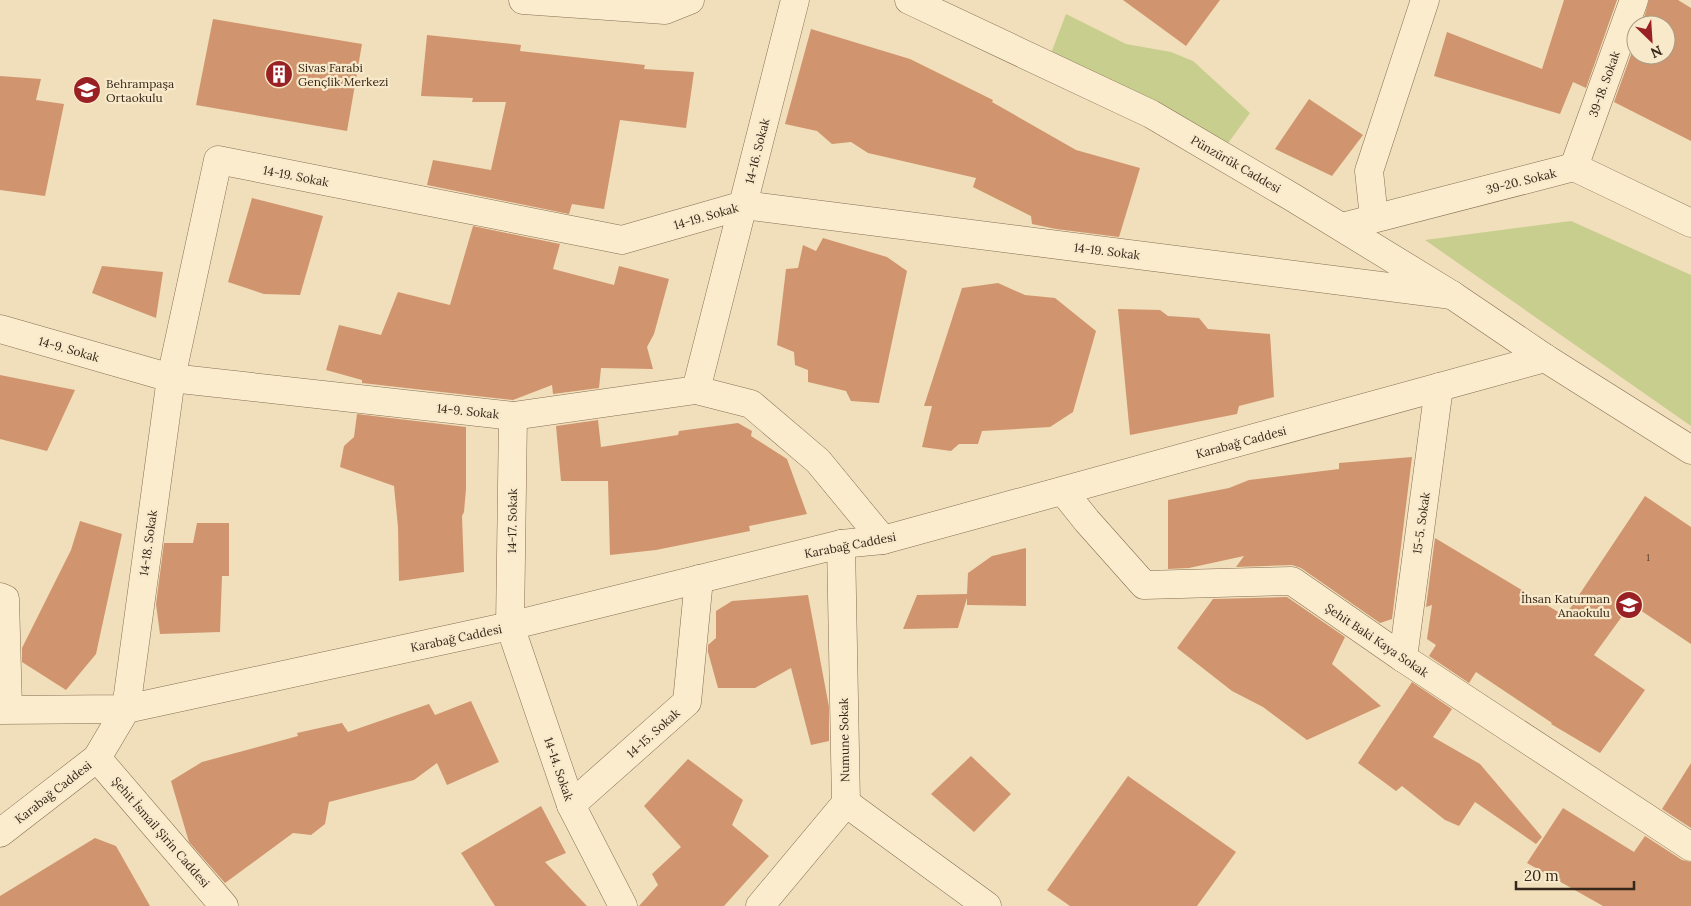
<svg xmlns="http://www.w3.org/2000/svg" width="1691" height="906" font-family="Lora,serif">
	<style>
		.green { fill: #c8ce8e }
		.building { fill: #d0956e }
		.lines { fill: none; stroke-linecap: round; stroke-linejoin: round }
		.minor-casing { stroke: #876e54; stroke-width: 29 }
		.minor { stroke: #fbecce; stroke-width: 28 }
		.labels { text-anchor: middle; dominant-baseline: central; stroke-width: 4.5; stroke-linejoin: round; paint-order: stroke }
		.number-label { font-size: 10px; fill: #5c422f }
		.poi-label { font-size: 12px; fill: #35271a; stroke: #f7e9ca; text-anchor: start }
		.street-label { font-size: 12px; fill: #35271a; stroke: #f7e9ca }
	</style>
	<rect width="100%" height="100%" fill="#f0dfba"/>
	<g class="green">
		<path d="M 1066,14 L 1126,44 L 1171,52 L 1193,61 L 1250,113 L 1226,146 L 1050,56 Z"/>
		<path d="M 1571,221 L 1691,275 L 1691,426 L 1425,240 Z"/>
	</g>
	<g class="building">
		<path d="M 1123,0 L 1220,0 L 1186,46 Z"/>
		<path d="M 1564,0 L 1617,0 L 1586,88 L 1573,82 L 1560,114 L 1434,76 L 1447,32 L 1542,69 Z"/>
		<path d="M 1649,0 L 1678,0 L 1691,8 L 1691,141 L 1614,102 L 1636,41 L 1636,55 L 1666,55 L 1666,25 L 1642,25 Z"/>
		<path d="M 213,19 L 362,44 L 347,131 L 196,105 Z"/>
		<path d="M 811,29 L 910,59 L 993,100 L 992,102 L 1076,150 L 1140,168 L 1119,237 L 1056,229 L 1032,224 L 1031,216 L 973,187 L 976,178 L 868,153 L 851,142 L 832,144 L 817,131 L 785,124 Z"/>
		<path d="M 427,35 L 521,45 L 520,51 L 645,65 L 644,69 L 694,72 L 686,128 L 620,120 L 604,209 L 572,204 L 569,214 L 427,185 L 433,160 L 491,170 L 506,102 L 472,102 L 473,98 L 421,96 Z"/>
		<path d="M 0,76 L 41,79 L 36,100 L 64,104 L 45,196 L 0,190 Z"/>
		<path d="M 1309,99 L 1363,135 L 1332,176 L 1275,149 Z"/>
		<path d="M 252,198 L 323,216 L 300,295 L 264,294 L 228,282 Z"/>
		<path d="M 473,226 L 560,244 L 553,269 L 614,285 L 619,266 L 669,279 L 654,334 L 647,347 L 653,369 L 601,368 L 599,388 L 553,394 L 552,385 L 513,400 L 362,383 L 362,380 L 326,370 L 339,325 L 381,335 L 398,292 L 450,305 Z"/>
		<path d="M 823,238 L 887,257 L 907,271 L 879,403 L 851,401 L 846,391 L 808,382 L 808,370 L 795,365 L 794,352 L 777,345 L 786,269 L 798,268 L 803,245 L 816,251 Z"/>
		<path d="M 102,266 L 163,272 L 156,318 L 92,293 Z"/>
		<path d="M 998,283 L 1025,295 L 1055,298 L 1096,331 L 1073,412 L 1050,427 L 982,431 L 978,444 L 959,444 L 951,451 L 922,447 L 932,406 L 924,406 L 962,288 Z"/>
		<path d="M 1118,309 L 1160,310 L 1168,316 L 1199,318 L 1208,329 L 1270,334 L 1274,397 L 1239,406 L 1237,414 L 1130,435 Z"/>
		<path d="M 0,375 L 75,390 L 47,451 L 0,439 Z"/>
		<path d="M 357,414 L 466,427 L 466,489 L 464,512 L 462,516 L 464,572 L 399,581 L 398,527 L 394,486 L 340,467 L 344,446 L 354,437 Z"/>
		<path d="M 598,420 L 601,447 L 678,435 L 679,431 L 738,423 L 752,431 L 751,436 L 787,459 L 807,514 L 749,526 L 750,531 L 656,550 L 610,555 L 608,481 L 561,481 L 556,426 Z"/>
		<path d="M 1412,457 L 1392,619 L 1380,623 L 1301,568 L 1292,565 L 1236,567 L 1244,556 L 1189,568 L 1168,569 L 1168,500 L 1229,488 L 1249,480 L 1339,469 L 1339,463 Z"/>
		<path d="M 1645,496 L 1691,527 L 1691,644 L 1631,604 L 1594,655 L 1645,690 L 1600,753 L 1551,724 L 1552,723 L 1476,672 L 1469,683 L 1429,656 L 1436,645 L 1427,639 L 1432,605 L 1426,607 L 1435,538 L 1565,616 Z"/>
		<path d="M 80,521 L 122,534 L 96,654 L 66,690 L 22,662 L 22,648 L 71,550 Z"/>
		<path d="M 197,523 L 229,523 L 229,576 L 222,576 L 220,632 L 160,634 L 156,604 L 164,543 L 193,543 Z"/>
		<path d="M 1026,548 L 1026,606 L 967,605 L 967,598 L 958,628 L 903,629 L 917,595 L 967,594 L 968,573 L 992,556 Z"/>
		<path d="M 808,595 L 829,707 L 829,741 L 811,745 L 791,668 L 755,688 L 718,688 L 708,652 L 708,645 L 716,638 L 716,611 L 732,601 Z"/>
		<path d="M 1287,597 L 1345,637 L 1332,664 L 1381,706 L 1307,740 L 1263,707 L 1232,691 L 1177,648 L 1213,599 Z"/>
		<path d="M 1412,682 L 1452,709 L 1433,737 L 1480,764 L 1542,837 L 1536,844 L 1475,802 L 1459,826 L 1445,820 L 1402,786 L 1396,791 L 1358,763 Z"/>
		<path d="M 471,701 L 499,762 L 447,785 L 437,763 L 414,780 L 329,802 L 325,824 L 311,835 L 293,833 L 225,883 L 189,842 L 171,781 L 202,762 L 298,736 L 297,733 L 342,723 L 348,732 L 429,704 L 435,715 Z"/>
		<path d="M 971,756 L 1011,794 L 974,832 L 931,794 Z"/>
		<path d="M 688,759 L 743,800 L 732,825 L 769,856 L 724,906 L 639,906 L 658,885 L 652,874 L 681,847 L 644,806 Z"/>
		<path d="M 1691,763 L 1691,828 L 1662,809 Z"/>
		<path d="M 1128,776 L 1236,852 L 1197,906 L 1070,906 L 1047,890 Z"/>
		<path d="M 541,806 L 566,853 L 545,862 L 587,906 L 495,906 L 461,853 Z"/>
		<path d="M 1563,808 L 1634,852 L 1645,836 L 1682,860 L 1691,862 L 1691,906 L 1603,906 L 1527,863 Z"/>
		<path d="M 95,838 L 116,846 L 150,906 L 0,906 L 0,896 Z"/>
	</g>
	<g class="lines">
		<g class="minor-casing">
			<g id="minor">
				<path d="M 523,0 L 665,10 L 690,0"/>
				<path d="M 909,0 L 1151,114 L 1292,197 L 1452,295 L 1545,358 L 1691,450"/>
				<path d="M 1574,167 L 1634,0"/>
				<path d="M 1374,218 L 1369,171 L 1425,0"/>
				<path d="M 1342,227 L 1574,167 L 1691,223"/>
				<path d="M 0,329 L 171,378 L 513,416 L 696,390 L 751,404 L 818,461 L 883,540"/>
				<path d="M 696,390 L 795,0"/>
				<path d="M 513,416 L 510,626 L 571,805 L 623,906"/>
				<path d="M 1063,491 L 1087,521 L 1144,585 L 1292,581 L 1403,658 L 1691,847"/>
				<path d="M 0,597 L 5,599 L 8,709"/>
				<path d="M 1403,658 L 1439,387"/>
				<path d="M 0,710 L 126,709 L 171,378 L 218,160 L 622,240 L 744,205 L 1452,295"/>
				<path d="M 97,758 L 224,906"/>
				<path d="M 846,803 L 987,906"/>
				<path d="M 571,805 L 687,702 L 699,579"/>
				<path d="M 0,833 L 97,758 L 126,709 L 510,626 L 841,544 L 883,540 L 1545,358"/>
				<path d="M 760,906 L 846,803 L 841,544"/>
			</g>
		</g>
		<use href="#minor" class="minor"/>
	</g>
	<defs>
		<g id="building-disc" transform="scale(1.4375)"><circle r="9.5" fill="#992124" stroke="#f7e9ca"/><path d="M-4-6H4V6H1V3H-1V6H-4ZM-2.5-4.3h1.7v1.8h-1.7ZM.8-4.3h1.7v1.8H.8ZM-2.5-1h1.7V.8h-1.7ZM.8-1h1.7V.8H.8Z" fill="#fff"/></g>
		<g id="school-disc" transform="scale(1.4375)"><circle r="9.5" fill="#992124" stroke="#f7e9ca"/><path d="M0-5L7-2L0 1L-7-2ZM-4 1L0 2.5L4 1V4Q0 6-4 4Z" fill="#fff"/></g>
	</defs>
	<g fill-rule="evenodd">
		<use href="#building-disc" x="279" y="74"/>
		<use href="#school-disc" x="87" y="90"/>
		<use href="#school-disc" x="1629" y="605"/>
	</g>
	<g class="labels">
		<g class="number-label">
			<text x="1648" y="557">1</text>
		</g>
		<g class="poi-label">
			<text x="298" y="67">Sivas Farabi<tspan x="298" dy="14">Gençlik Merkezi</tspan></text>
			<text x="106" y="83">Behrampaşa<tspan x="106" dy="14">Ortaokulu</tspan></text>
			<text x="1610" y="598" text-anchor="end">İhsan Katurman<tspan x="1610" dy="14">Anaokulu</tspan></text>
		</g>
		<g class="street-label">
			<text transform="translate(1604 84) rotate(-70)">39-18. Sokak</text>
			<text transform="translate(757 151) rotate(-76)">14-16. Sokak</text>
			<text transform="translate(1236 164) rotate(30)">Pünzürük Caddesi</text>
			<text transform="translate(296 176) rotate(11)">14-19. Sokak</text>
			<text transform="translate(1521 181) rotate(-14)">39-20. Sokak</text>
			<text transform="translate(706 216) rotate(-16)">14-19. Sokak</text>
			<text transform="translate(1107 251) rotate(7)">14-19. Sokak</text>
			<text transform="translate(69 349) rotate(16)">14-9. Sokak</text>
			<text transform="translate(468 411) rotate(6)">14-9. Sokak</text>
			<text transform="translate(1241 442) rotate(-15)">Karabağ Caddesi</text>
			<text transform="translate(512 521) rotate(-89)">14-17. Sokak</text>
			<text transform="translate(1421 523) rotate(-82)">15-5. Sokak</text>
			<text transform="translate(148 543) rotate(-82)">14-18. Sokak</text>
			<text transform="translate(850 545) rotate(-11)">Karabağ Caddesi</text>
			<text transform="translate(456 638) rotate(-12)">Karabağ Caddesi</text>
			<text transform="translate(1377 640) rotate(34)">Şehit Baki Kaya Sokak</text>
			<text transform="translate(653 733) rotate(-42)">14-15. Sokak</text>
			<text transform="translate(844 740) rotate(-91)">Numune Sokak</text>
			<text transform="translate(559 769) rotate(71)">14-14. Sokak</text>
			<text transform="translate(53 792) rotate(-38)">Karabağ Caddesi</text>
			<text transform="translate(161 832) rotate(49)">Şehit İsmail Şirin Caddesi</text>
		</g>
	</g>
	<g transform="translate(1651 40) rotate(155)"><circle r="24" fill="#f7e9ca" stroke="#a99b84"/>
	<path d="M0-4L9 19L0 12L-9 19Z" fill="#992124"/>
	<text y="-8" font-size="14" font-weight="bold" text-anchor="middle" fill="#35271a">N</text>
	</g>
	<path d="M1516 881v8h118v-8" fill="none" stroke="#35271a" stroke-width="2.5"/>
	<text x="1524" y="881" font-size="15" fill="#35271a" stroke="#f7e9ca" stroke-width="4" paint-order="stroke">20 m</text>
</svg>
